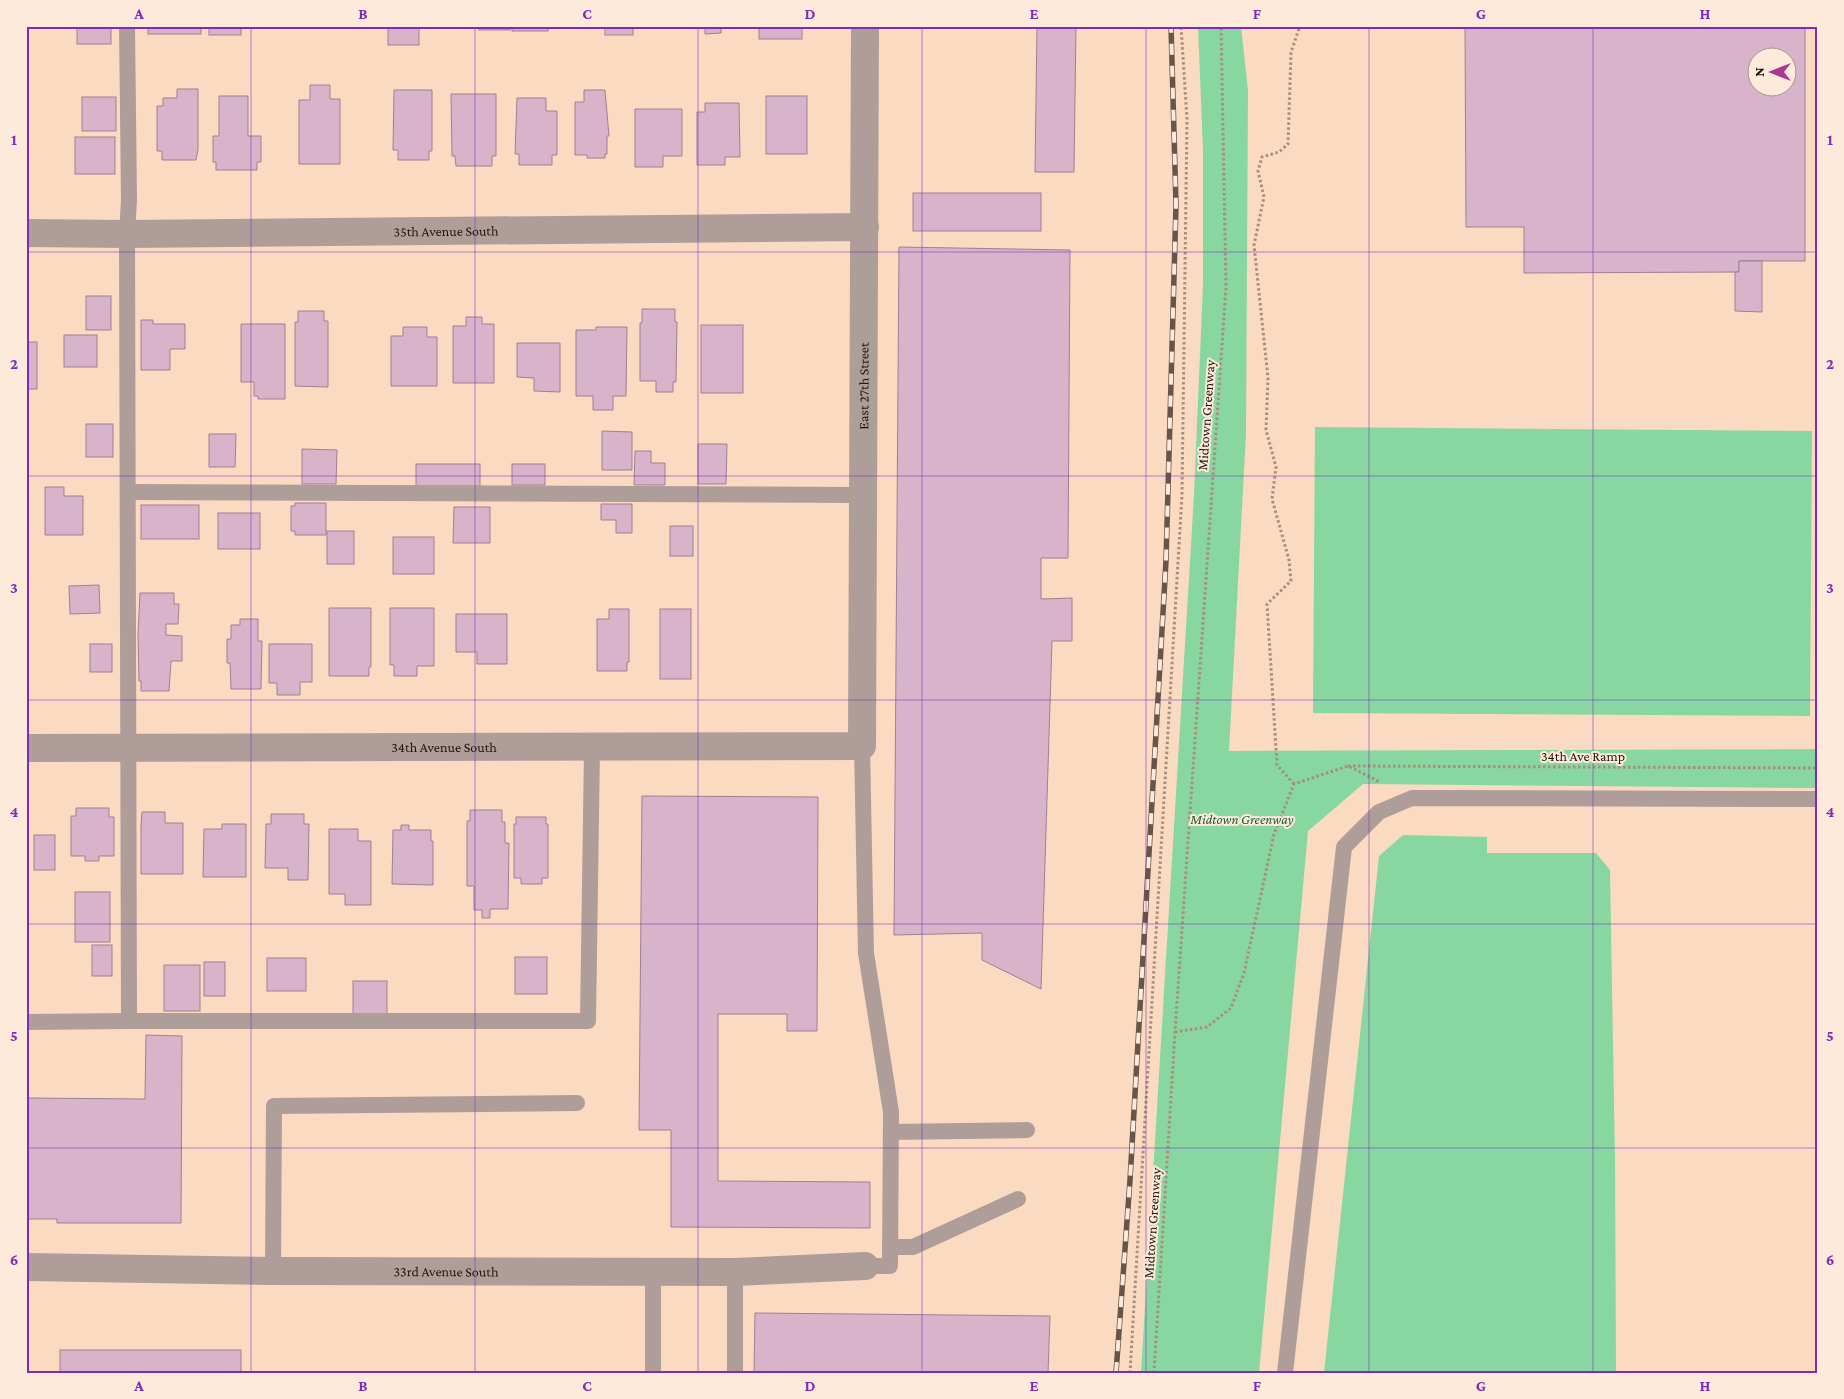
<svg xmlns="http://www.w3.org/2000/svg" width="1844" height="1399" font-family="'Crimson Pro',serif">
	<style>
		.green { fill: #89d7a0 }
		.building { fill: #d7b4ca; stroke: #a07f94; fill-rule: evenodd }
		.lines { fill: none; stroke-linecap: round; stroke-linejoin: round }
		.path { stroke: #a78f7b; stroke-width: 3; stroke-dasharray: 2.5 2.5; stroke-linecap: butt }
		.lane { stroke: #af9d9a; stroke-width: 16 }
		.street { stroke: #af9d9a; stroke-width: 28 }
		.rail-casing { stroke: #675547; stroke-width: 5.5 }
		.rail { stroke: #feeada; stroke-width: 4; stroke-dasharray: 11; stroke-linecap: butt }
		.grid { fill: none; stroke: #7b2cbf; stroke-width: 1; stroke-opacity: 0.55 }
		.labels { text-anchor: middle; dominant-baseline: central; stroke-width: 4; stroke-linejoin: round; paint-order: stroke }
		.street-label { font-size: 14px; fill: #20150c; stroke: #feeada }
		.park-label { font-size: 14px; font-style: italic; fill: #1e5e36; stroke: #feeada }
		.neatline { fill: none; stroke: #7b2cbf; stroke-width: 2 }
		.grid-label { font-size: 16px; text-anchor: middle; font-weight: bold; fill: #7b2cbf }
	</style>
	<rect width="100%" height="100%" fill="#fadac0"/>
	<g class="green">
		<path d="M 1198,26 L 1241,26 L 1248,91 L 1246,433 L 1229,751 L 1818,749 L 1818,788 L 1363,784 L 1308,831 L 1259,1373 L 1141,1373 L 1194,495 L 1203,284 L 1203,151 Z"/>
		<path d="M 1315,427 L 1812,431 L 1810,716 L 1313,713 Z"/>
		<path d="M 1403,835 L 1487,837 L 1487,853 L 1596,853 L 1610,870 L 1615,1159 L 1616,1373 L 1324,1373 L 1379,856 Z"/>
	</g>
	<g class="building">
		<rect x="77" y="26" width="34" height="18"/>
		<rect x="148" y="26" width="53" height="8"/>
		<rect x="209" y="26" width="32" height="9"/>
		<rect x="388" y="26" width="31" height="19"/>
		<rect x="479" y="26" width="31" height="4"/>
		<rect x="512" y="26" width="36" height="5"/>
		<rect x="605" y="26" width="28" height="9"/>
		<path d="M 705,26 L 721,26 L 721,33 L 705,34 Z"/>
		<rect x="759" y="26" width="43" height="13"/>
		<path d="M 1045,26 L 1076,26 L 1074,172 L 1035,172 L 1037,27 Z"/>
		<path d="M 1465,26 L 1805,26 L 1805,261 L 1739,261 L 1739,272 L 1524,273 L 1524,227 L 1466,227 ZM 1756,58 L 1786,58 L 1786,88 L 1756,88 Z"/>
		<path d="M 310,85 L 330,85 L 330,99 L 340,99 L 340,164 L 299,164 L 299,100 L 310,100 Z"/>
		<path d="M 177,89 L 198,89 L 198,149 L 196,160 L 162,160 L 162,151 L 157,151 L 157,106 L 163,106 L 163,98 L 177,98 Z"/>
		<path d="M 394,90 L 432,90 L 432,151 L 429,151 L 429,160 L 398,160 L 398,150 L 393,150 Z"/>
		<path d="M 584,90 L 605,90 L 609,136 L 607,136 L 607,154 L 605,154 L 605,158 L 587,158 L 587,155 L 575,155 L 575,102 L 584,102 Z"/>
		<path d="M 451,94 L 496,94 L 496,156 L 492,156 L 492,166 L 456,166 L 455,156 L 452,156 Z"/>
		<path d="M 219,96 L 248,96 L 248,136 L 261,136 L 261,162 L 257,162 L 257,170 L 216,170 L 216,162 L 213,162 L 213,136 L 219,136 Z"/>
		<rect x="766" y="96" width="41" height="58"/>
		<rect x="82" y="97" width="34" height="34"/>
		<path d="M 517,98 L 546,98 L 546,111 L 557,111 L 557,155 L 552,155 L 552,165 L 519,165 L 519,154 L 515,154 Z"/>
		<path d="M 705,103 L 739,103 L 740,157 L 725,157 L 725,165 L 697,165 L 697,112 L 705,112 Z"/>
		<path d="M 635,109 L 682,109 L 682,156 L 663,156 L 663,167 L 635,167 Z"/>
		<rect x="75" y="137" width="40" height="37"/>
		<rect x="913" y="193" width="128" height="38"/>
		<path d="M 899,247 L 1070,250 L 1068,558 L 1041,558 L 1041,599 L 1072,598 L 1072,641 L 1052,641 L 1041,989 L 982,960 L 982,933 L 894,935 Z"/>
		<path d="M 1739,261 L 1762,261 L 1762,312 L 1735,311 L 1735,272 L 1739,272 Z"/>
		<rect x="86" y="296" width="25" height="34"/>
		<path d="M 642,309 L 675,309 L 675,322 L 677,322 L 676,382 L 673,382 L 673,392 L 656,392 L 656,381 L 640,381 L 640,323 L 642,323 Z"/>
		<path d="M 298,311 L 324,311 L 324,321 L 328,321 L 328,387 L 295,386 L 295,322 L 298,322 Z"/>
		<path d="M 466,317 L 482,317 L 482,324 L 494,324 L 494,383 L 453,383 L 453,326 L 466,326 Z"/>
		<path d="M 141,320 L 153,320 L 153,324 L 185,324 L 185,349 L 170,349 L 170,370 L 141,370 Z"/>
		<path d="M 241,324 L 285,324 L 285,399 L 258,399 L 258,396 L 254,396 L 254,382 L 241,382 Z"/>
		<rect x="701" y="325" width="42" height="68"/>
		<path d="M 403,327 L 427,327 L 427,337 L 437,337 L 437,386 L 391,386 L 391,336 L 403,336 Z"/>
		<path d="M 596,327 L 627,327 L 626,396 L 613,396 L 613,410 L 593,410 L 593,396 L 576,396 L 576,330 L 596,330 Z"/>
		<rect x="64" y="335" width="33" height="32"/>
		<rect x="26" y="342" width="11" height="47"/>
		<path d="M 517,343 L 560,343 L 560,392 L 534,391 L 534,378 L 517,377 Z"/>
		<rect x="86" y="424" width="27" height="33"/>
		<path d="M 602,431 L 632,432 L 632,470 L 602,470 Z"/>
		<path d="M 209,434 L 236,434 L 235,467 L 209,467 Z"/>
		<path d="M 698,444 L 727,444 L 726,484 L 698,484 Z"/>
		<path d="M 302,449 L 337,450 L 336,484 L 302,484 Z"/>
		<path d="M 635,451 L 651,451 L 651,463 L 665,463 L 665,485 L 634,485 Z"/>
		<rect x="416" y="464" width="64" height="22"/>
		<rect x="512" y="464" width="33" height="21"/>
		<path d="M 45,487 L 64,487 L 64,496 L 83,496 L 83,535 L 45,535 Z"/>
		<path d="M 295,503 L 326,503 L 326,535 L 295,535 L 295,531 L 291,531 L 291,506 L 295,506 Z"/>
		<path d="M 601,504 L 632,504 L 632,533 L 616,533 L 616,520 L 601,520 Z"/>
		<rect x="141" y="505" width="58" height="34"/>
		<path d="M 454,507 L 490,507 L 490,543 L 453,543 Z"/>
		<rect x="218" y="513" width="42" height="36"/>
		<rect x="670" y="526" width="23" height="30"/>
		<rect x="327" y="531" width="27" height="33"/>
		<rect x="393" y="537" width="41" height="37"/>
		<path d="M 99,585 L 100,613 L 70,614 L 69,586 Z"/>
		<path d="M 140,593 L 174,593 L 174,604 L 179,604 L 178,624 L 166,624 L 166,635 L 182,636 L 182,661 L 171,661 L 169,691 L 141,691 L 141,681 L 139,681 L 138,635 Z"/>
		<path d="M 329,608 L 371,608 L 371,667 L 369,667 L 369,676 L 329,676 Z"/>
		<path d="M 390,608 L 434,608 L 434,666 L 417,666 L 417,676 L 394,676 L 394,665 L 390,665 Z"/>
		<path d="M 609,609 L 629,609 L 629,662 L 627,662 L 627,671 L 597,671 L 597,619 L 609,619 Z"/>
		<rect x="660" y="609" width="31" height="70"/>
		<path d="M 456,614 L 507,614 L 507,664 L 477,664 L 477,652 L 456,652 Z"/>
		<path d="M 240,619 L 258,619 L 258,641 L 262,641 L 261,689 L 231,689 L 230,663 L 227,663 L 227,639 L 231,639 L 231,625 L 240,625 Z"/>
		<rect x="90" y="644" width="22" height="28"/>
		<path d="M 269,644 L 312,644 L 312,682 L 300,682 L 300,695 L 277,695 L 277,683 L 269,683 Z"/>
		<path d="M 642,796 L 818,797 L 817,1031 L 787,1031 L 787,1014 L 718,1014 L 718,1181 L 870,1182 L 870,1228 L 671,1227 L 671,1130 L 639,1130 Z"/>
		<path d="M 76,808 L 109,808 L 109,817 L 114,817 L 114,856 L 99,856 L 99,861 L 85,861 L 85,856 L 71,856 L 71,816 L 76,816 Z"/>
		<path d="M 470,810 L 502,810 L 502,822 L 505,822 L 505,843 L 509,843 L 508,909 L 490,909 L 490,918 L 482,918 L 482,910 L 474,910 L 474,886 L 467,886 L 467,821 L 470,821 Z"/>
		<path d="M 142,812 L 165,812 L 165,823 L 183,823 L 183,874 L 141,874 L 141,825 Z"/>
		<path d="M 271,814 L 304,814 L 304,824 L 309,824 L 308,880 L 288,880 L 288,868 L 265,868 L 266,824 L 271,824 Z"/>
		<path d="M 516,817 L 546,817 L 546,824 L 548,824 L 548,878 L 542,878 L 542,884 L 521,884 L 521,878 L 514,878 L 514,824 L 516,824 Z"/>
		<path d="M 222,824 L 246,824 L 246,877 L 203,877 L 204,829 L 222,829 Z"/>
		<path d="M 401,825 L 409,825 L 409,830 L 431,830 L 431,841 L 433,841 L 433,885 L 392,884 L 393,830 L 401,830 Z"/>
		<path d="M 329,829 L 358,829 L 358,841 L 371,841 L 371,905 L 345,905 L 345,894 L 329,894 Z"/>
		<rect x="34" y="835" width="21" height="35"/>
		<rect x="75" y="892" width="35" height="50"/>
		<rect x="92" y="945" width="20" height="31"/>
		<rect x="515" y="957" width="32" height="37"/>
		<rect x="267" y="958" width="39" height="33"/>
		<rect x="204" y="962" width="21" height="34"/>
		<rect x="164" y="965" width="36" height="46"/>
		<rect x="353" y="981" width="34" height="36"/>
		<path d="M 146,1035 L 182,1036 L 181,1223 L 57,1223 L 57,1219 L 26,1219 L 26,1098 L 145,1099 Z"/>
		<path d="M 755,1313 L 1050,1316 L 1048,1373 L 754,1373 Z"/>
		<rect x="60" y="1350" width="181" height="23"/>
	</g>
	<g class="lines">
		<g class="path">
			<path d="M 1348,766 L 1818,768"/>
			<path d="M 1294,784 L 1277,765 L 1267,604 L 1291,581 L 1289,560 L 1272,499 L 1276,467 L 1266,430 L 1268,378 L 1254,245 L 1264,197 L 1258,171 L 1262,157 L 1279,152 L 1288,144 L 1291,52 L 1300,26"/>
			<path d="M 1175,1032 L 1207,1027 L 1231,1008 L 1244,973 L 1274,834 L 1294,784 L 1348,766 L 1380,782"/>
			<path d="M 1130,1373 L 1182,495 L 1187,119 L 1181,26"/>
			<path d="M 1154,1373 L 1175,1032 L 1226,287 L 1221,26"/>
		</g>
		<g class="lane">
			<path d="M 127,26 L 129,200 L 127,234 L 129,1021"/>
			<path d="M 129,492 L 863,495"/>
			<path d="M 862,746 L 866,953 L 891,1112 L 890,1266 L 865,1266"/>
			<path d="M 26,1022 L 129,1021 L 588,1021 L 592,748"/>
			<path d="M 891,1132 L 1027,1130"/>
			<path d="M 890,1247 L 913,1247 L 1018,1199"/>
			<path d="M 273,1271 L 274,1106 L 577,1103"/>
			<path d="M 735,1272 L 735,1373"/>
			<path d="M 653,1373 L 653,1271"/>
			<path d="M 1285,1373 L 1344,847 L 1379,812 L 1412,798 L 1818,799"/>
		</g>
		<g class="street">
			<path id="s1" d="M 26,233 L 127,234 L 865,227"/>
			<path id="s2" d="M 26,748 L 862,746 L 865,26"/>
			<path id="s3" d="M 26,1267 L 273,1271 L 735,1272 L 865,1266"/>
		</g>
		<g class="rail-casing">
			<path id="rail" d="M 1116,1373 L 1130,1180 L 1166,561 L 1176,205 L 1171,26"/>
		</g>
		<use href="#rail" class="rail"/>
	</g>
	<path class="grid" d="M 251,26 L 251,1373M 475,26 L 475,1373M 698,26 L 698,1373M 922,26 L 922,1373M 1146,26 L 1146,1373M 1369,26 L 1369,1373M 1593,26 L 1593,1373M 26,252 L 1818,252M 26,476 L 1818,476M 26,700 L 1818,700M 26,924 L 1818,924M 26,1148 L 1818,1148"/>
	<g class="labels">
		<g class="street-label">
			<text stroke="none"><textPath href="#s1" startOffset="420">35th Avenue South</textPath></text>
			<text stroke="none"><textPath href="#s2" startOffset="1196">East 27th Street</textPath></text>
			<text transform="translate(1206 415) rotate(-86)">Midtown Greenway</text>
			<text stroke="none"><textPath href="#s2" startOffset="418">34th Avenue South</textPath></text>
			<text x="1583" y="756">34th Ave Ramp</text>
			<text transform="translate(1152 1223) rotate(-86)">Midtown Greenway</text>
			<text stroke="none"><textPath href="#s3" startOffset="420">33rd Avenue South</textPath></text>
		</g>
		<g class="park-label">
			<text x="1242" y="819">Midtown Greenway</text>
		</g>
	</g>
	<rect width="1844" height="1399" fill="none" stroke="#feeada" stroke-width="55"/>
	<g transform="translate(1772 72) rotate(270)"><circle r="24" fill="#feeada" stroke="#a59588"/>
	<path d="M0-4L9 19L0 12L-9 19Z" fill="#aa3994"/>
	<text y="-8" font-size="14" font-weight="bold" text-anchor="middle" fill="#20150c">N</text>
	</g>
	<rect x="28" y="28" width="1788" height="1344" class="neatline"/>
	<g class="grid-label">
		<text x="139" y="19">A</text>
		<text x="363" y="19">B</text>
		<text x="587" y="19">C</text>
		<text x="810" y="19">D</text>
		<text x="1034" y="19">E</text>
		<text x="1257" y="19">F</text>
		<text x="1481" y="19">G</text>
		<text x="1705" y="19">H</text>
		<text x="14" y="145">1</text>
		<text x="1830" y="145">1</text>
		<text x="14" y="369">2</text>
		<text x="1830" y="369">2</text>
		<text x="14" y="593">3</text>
		<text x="1830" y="593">3</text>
		<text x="14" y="817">4</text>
		<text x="1830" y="817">4</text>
		<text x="14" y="1041">5</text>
		<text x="1830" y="1041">5</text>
		<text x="14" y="1265">6</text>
		<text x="1830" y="1265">6</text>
		<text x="139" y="1391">A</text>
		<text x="363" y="1391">B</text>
		<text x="587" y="1391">C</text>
		<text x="810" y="1391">D</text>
		<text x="1034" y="1391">E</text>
		<text x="1257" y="1391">F</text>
		<text x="1481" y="1391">G</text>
		<text x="1705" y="1391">H</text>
	</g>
</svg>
